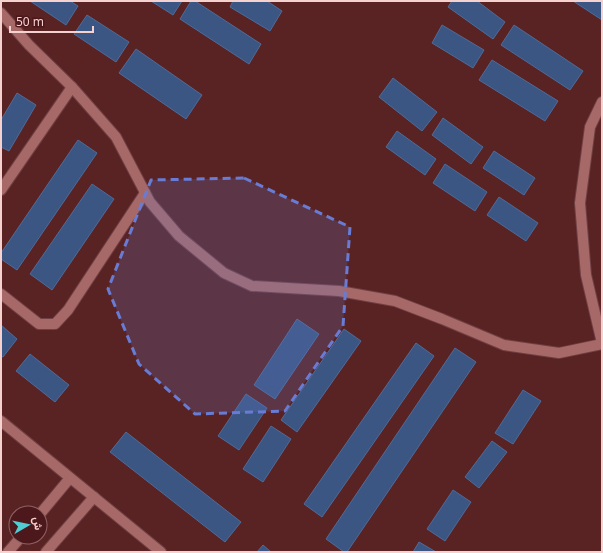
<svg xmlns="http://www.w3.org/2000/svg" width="603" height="553" font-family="'Noto Sans',Vazirmatn,sans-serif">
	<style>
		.building { fill: #3b5683; stroke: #4f6b99 }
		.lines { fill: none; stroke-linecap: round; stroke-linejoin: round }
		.minor-casing { stroke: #704044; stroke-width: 12 }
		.minor { stroke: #a76968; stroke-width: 10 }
		.marked { fill: #697cd5; fill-opacity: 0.2; stroke: #697cd5; stroke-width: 3; stroke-dasharray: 8 5; stroke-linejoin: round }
	</style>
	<rect width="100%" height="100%" fill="#592324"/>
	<g class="building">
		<path d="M 30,1 L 70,1 L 78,6 L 66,25 Z"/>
		<path d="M 151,1 L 182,1 L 173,15 Z"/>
		<path d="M 191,1 L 195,1 L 261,44 L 249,64 L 180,19 Z"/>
		<path d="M 233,1 L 267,1 L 282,11 L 270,31 L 230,7 Z"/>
		<path d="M 452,1 L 477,1 L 505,22 L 493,39 L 448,7 Z"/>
		<path d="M 573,1 L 602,1 L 602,20 Z"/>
		<path d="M 87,15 L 129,42 L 116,62 L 74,34 Z"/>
		<path d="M 442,25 L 484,50 L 473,68 L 432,43 Z"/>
		<path d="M 514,25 L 583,71 L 570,90 L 501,45 Z"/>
		<path d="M 136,49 L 202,95 L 186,119 L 119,73 Z"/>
		<path d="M 492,60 L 558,101 L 545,121 L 479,80 Z"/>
		<path d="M 393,78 L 437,112 L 422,131 L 379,97 Z"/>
		<path d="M 17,93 L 36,105 L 9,151 L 1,147 L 1,120 Z"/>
		<path d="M 443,118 L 483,147 L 471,164 L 432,135 Z"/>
		<path d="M 397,131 L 436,159 L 425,175 L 386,147 Z"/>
		<path d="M 78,140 L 97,153 L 17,270 L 1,259 L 1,253 Z"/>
		<path d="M 494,151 L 535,178 L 524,195 L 483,168 Z"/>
		<path d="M 445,164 L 487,192 L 475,211 L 433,183 Z"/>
		<path d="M 92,184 L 114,199 L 52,290 L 30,274 Z"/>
		<path d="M 499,197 L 538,223 L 526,241 L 487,215 Z"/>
		<path d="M 297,319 L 319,334 L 275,399 L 254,385 Z"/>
		<path d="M 1,325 L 17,339 L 3,357 L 1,356 Z"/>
		<path d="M 344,329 L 361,341 L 297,432 L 281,420 Z"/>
		<path d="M 416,343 L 434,356 L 322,517 L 304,504 Z"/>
		<path d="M 455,348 L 476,362 L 347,552 L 344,552 L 326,539 Z"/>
		<path d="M 30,354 L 69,385 L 55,402 L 16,371 Z"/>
		<path d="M 523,390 L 541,401 L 513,444 L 495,433 Z"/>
		<path d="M 246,394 L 267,408 L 239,450 L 218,436 Z"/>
		<path d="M 271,426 L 291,439 L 263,482 L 243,469 Z"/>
		<path d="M 126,432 L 241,522 L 225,542 L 110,452 Z"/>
		<path d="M 492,441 L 507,452 L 479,488 L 465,477 Z"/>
		<path d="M 453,490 L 471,502 L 445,541 L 427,529 Z"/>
		<path d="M 419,542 L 436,552 L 413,552 Z"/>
		<path d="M 263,545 L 271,552 L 257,552 Z"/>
	</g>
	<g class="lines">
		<g class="minor-casing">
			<g id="minor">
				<path d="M 1,13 L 29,45 L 72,87 L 116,137 L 150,202 L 179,236 L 224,273 L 252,286 L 339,291 L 395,301 L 442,319 L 504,345 L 559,353 L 602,344"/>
				<path d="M 602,102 L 590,127 L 580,203 L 586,275 L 602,343"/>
				<path d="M 1,190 L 72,87"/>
				<path d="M 1,294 L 39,324 L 55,324 L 68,310 L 145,193"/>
				<path d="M 1,421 L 161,552"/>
				<path d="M 40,514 L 70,478"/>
				<path d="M 8,552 L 21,537"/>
				<path d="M 46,552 L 94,497"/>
			</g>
		</g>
		<use href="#minor" class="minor"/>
	</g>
	<path class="marked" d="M 244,178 L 350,227 L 343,326 L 285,411 L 195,414 L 139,364 L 108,289 L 151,180 Z"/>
	<rect width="603" height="553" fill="none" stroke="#f5d1d0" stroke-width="4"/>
	<g transform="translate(28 525) rotate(81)"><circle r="19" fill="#4d181b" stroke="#906263"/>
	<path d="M0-3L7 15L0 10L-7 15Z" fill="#51ccd3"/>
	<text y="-6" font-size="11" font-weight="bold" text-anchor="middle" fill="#f5d1d0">ش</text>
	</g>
	<path d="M10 26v6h83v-6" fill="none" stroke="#f5d1d0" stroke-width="2"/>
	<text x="16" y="26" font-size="12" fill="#f5d1d0" stroke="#4d181b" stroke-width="3" paint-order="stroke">50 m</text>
</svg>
